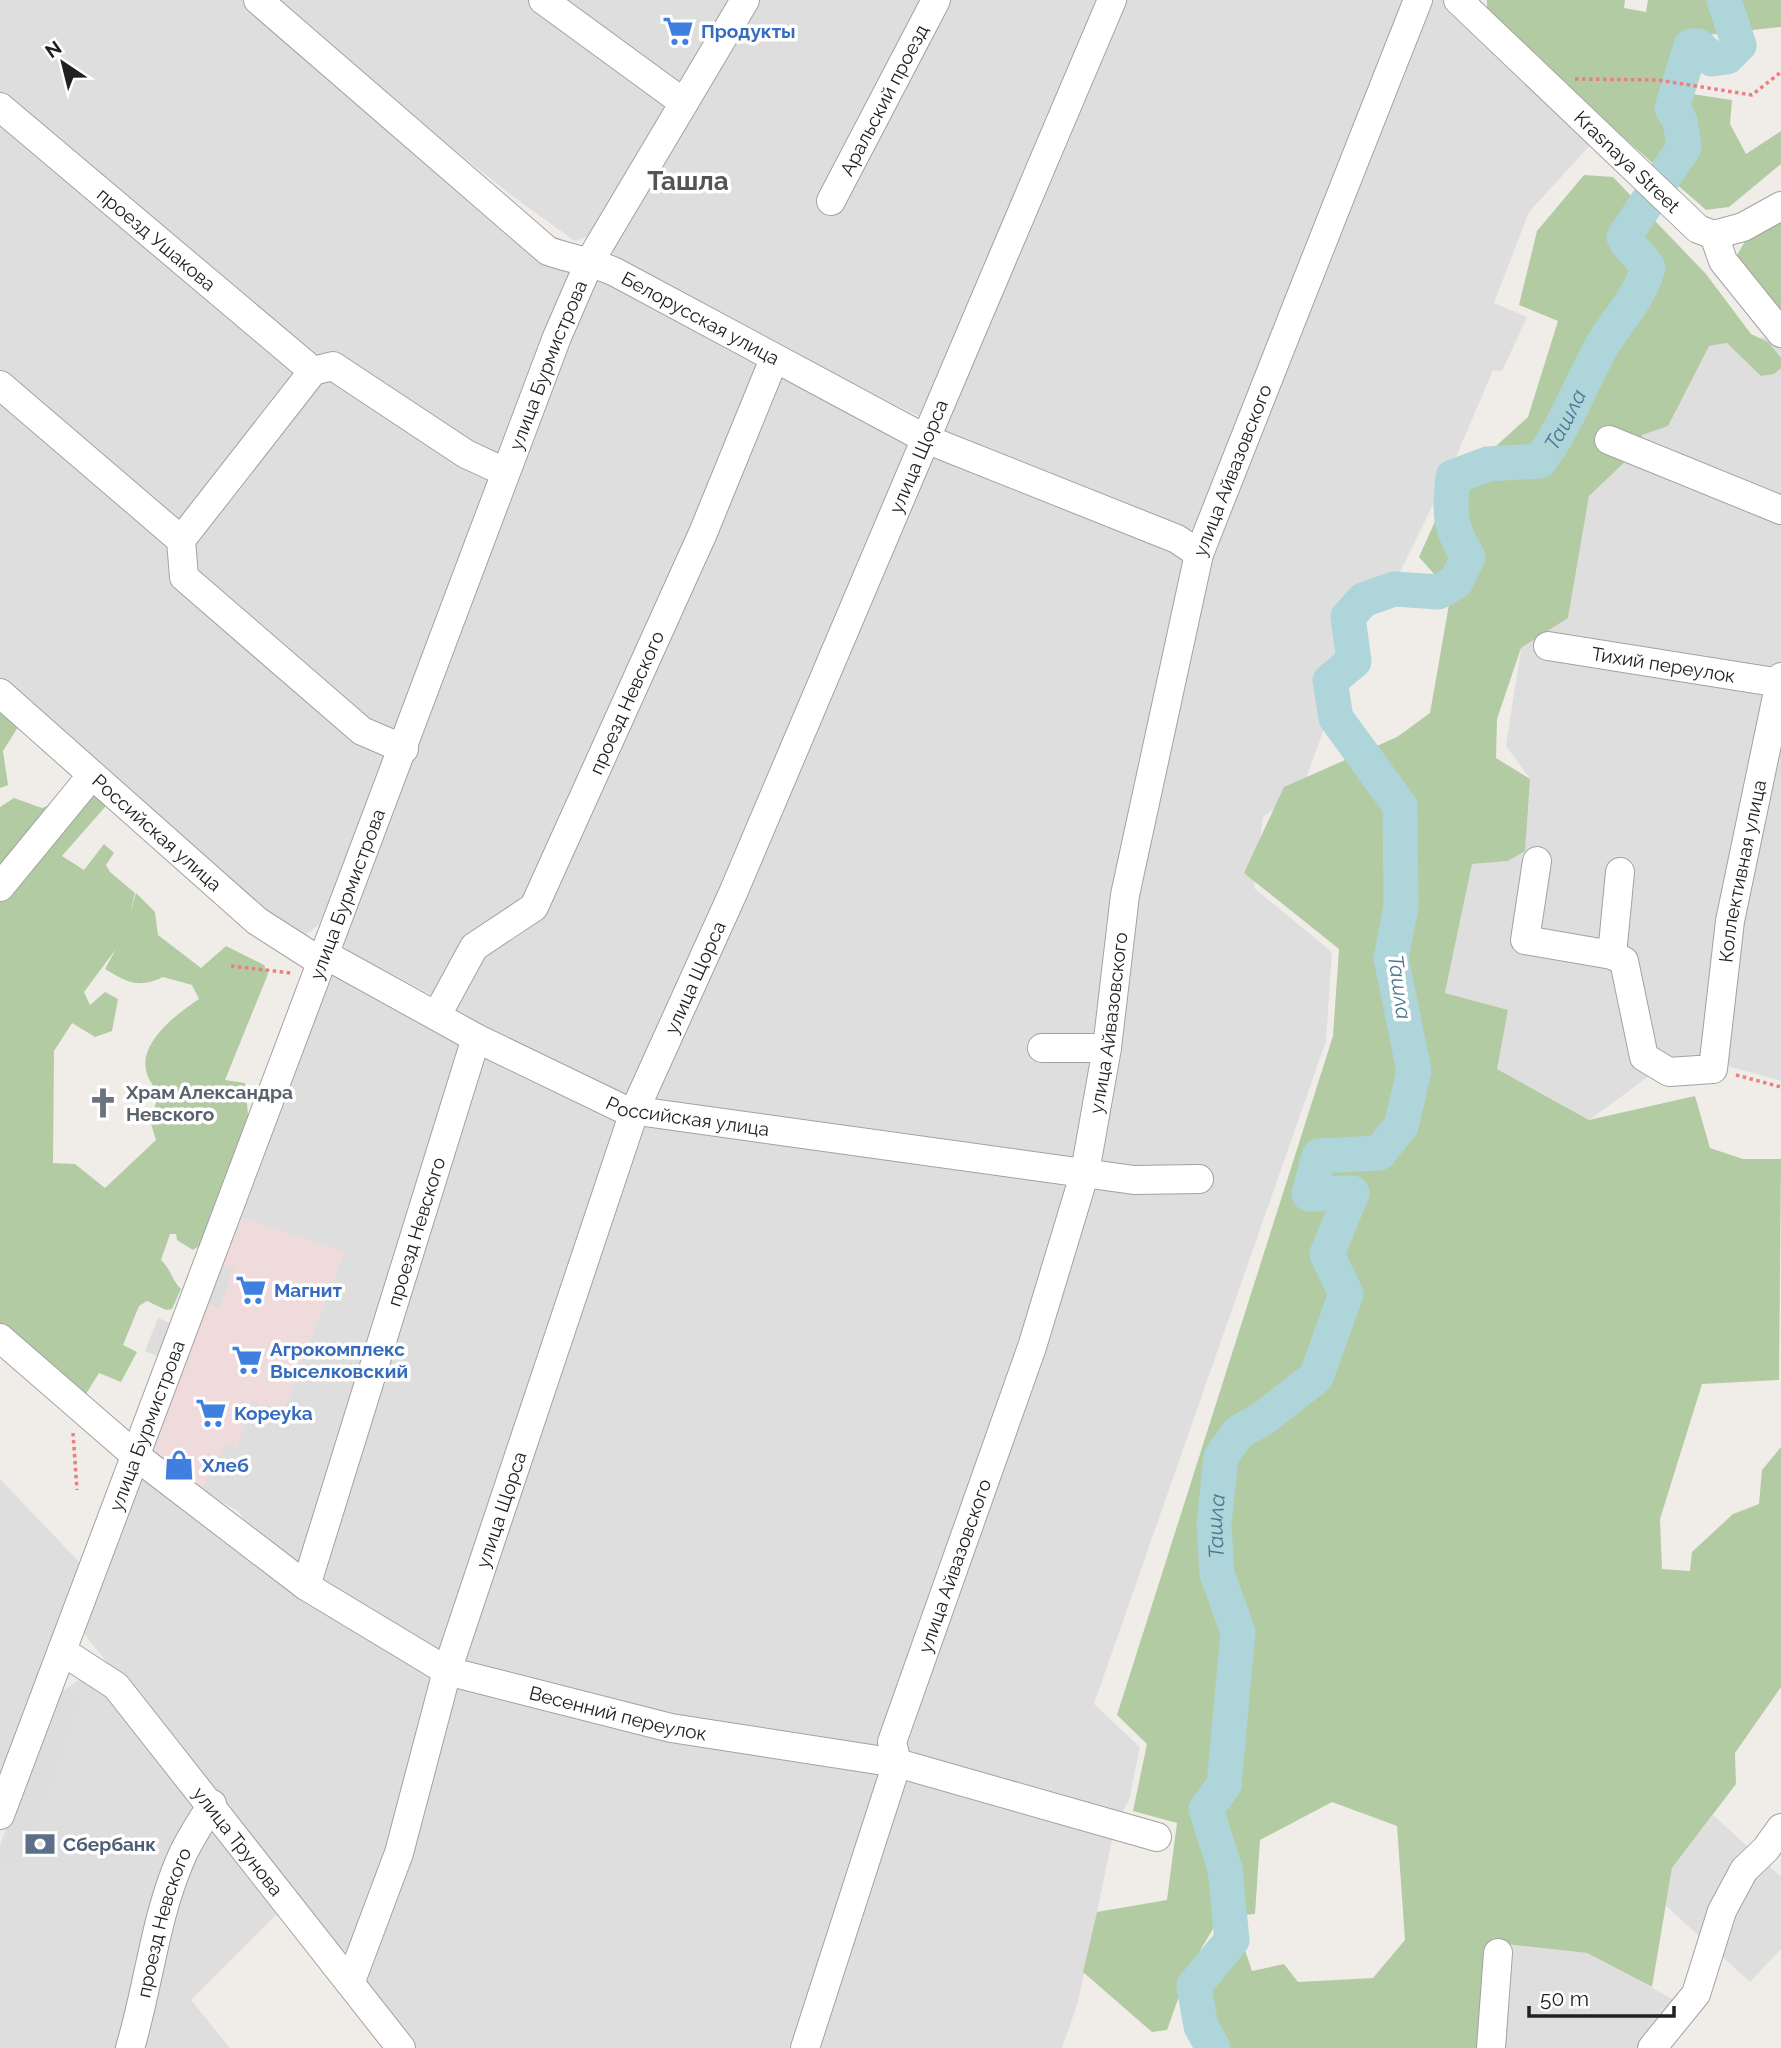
<svg xmlns="http://www.w3.org/2000/svg" width="1781" height="2048" font-family="Raleway,sans-serif">
	<style>
		.residential { fill: #dfdede }
		.commercial { fill: #efdadc }
		.forest { fill: #b3cba2; fill-rule: evenodd }
		.parking { fill: #ddd }
		.lines { fill: none; stroke-linecap: round; stroke-linejoin: round }
		.river { stroke: #aed5d9; stroke-width: 35 }
		.minor-casing { stroke: #a2a2a2; stroke-width: 30 }
		.path { stroke: #ed7e7f; stroke-width: 3.5; stroke-dasharray: 3.5 3.5; stroke-linecap: butt }
		.minor { stroke: #fff; stroke-width: 28 }
		.labels { text-anchor: middle; dominant-baseline: central; stroke-width: 7; stroke-linejoin: round; paint-order: stroke }
		.shop-label { font-size: 19px; font-weight: bold; fill: #366cbe; stroke: #fff; text-anchor: start }
		.street-label { font-size: 19px; fill: #212121; stroke: #fff }
		.worship-label { font-size: 19px; font-weight: bold; fill: #5b616d; stroke: #fff; text-anchor: start }
		.service-label { font-size: 19px; font-weight: bold; fill: #4e5e75; stroke: #fff; text-anchor: start }
		.water-label { font-size: 21px; font-style: italic; fill: #4c7791; stroke: #fff }
		.district-label { font-size: 26px; font-weight: bold; fill: #545454; stroke: #fff }
	</style>
	<rect width="100%" height="100%" fill="#f0ede9"/>
	<g class="residential">
		<path d="M 0,0 L 251,0 L 574,271 L 458,563 L 327,906 L 319,924 L 310,932 L 303,934 L 272,919 L 0,686 Z"/>
		<path d="M 275,0 L 733,0 L 594,234 L 575,241 L 515,198 L 400,107 Z"/>
		<path d="M 757,0 L 1101,0 L 924,419 L 615,262 L 610,241 Z"/>
		<path d="M 1119,0 L 1409,0 L 1198,525 L 1190,530 L 1183,531 L 946,432 L 942,425 Z"/>
		<path d="M 1426,0 L 1449,0 L 1593,142 L 1529,212 L 1494,303 L 1527,317 L 1502,371 L 1493,370 L 1453,464 L 1398,576 L 1366,588 L 1343,613 L 1339,652 L 1322,679 L 1326,723 L 1303,787 L 1263,817 L 1254,888 L 1332,952 L 1326,1041 L 1094,1704 L 1140,1747 L 1129,1800 L 1118,1821 L 902,1758 L 900,1742 L 999,1463 L 1122,973 L 1209,557 Z"/>
		<path d="M 601,277 L 762,356 L 763,368 L 529,900 L 436,997 L 350,952 L 340,941 L 589,285 Z"/>
		<path d="M 1781,324 L 1781,1081 L 1721,1064 L 1648,1077 L 1589,1120 L 1497,1069 L 1445,994 L 1472,864 L 1508,861 L 1530,779 L 1506,746 L 1521,648 L 1568,618 L 1589,496 L 1709,346 L 1772,336 Z"/>
		<path d="M 778,364 L 914,437 L 630,1100 L 445,1011 L 477,951 L 541,910 Z"/>
		<path d="M 928,448 L 1187,558 L 1112,885 L 1078,1160 L 651,1109 L 675,1042 Z"/>
		<path d="M 335,971 L 465,1044 L 302,1569 L 262,1544 L 238,1511 L 201,1490 L 226,1444 L 237,1447 L 252,1400 L 283,1410 L 344,1252 L 237,1216 L 323,982 Z"/>
		<path d="M 486,1055 L 594,1106 L 621,1124 L 443,1653 L 313,1582 L 473,1067 Z"/>
		<path d="M 639,1119 L 1066,1184 L 1068,1192 L 1027,1334 L 877,1750 L 662,1712 L 456,1662 Z"/>
		<path d="M 139,1471 L 438,1676 L 391,1855 L 353,1952 L 341,1950 L 331,1943 L 78,1626 Z"/>
		<path d="M 0,1479 L 81,1564 L 0,1777 Z"/>
		<path d="M 78,1680 L 103,1685 L 198,1810 L 121,2048 L 0,2048 L 0,1845 L 53,1699 Z"/>
		<path d="M 452,1685 L 873,1765 L 881,1777 L 790,2048 L 411,2048 L 358,1977 Z"/>
		<path d="M 903,1773 L 1114,1831 L 1078,2002 L 1062,2048 L 814,2048 Z"/>
		<path d="M 1713,1815 L 1781,1877 L 1781,1949 L 1750,1982 L 1666,1906 L 1672,1868 Z"/>
		<path d="M 211,1819 L 284,1907 L 191,2000 L 230,2048 L 135,2048 L 182,1872 Z"/>
		<path d="M 1505,1944 L 1587,1953 L 1678,2002 L 1646,2048 L 1485,2048 Z"/>
	</g>
	<path class="commercial" d="M 237,1216 L 344,1252 L 283,1410 L 252,1401 L 237,1448 L 226,1444 L 201,1490 L 150,1450 Z"/>
	<g class="forest">
		<path d="M 1487,0 L 1625,0 L 1624,8 L 1646,12 L 1648,0 L 1781,0 L 1781,27 L 1689,37 L 1665,90 L 1732,100 L 1730,124 L 1746,154 L 1781,131 L 1781,164 L 1729,207 L 1706,210 L 1494,24 L 1487,15 Z"/>
		<path d="M 1584,175 L 1613,177 L 1706,274 L 1751,334 L 1768,342 L 1781,358 L 1781,368 L 1774,374 L 1761,376 L 1727,343 L 1709,346 L 1668,426 L 1642,435 L 1630,457 L 1589,496 L 1568,618 L 1521,648 L 1497,719 L 1496,758 L 1530,779 L 1525,851 L 1508,861 L 1472,864 L 1445,993 L 1508,1010 L 1497,1069 L 1589,1120 L 1695,1096 L 1710,1148 L 1743,1159 L 1781,1159 L 1779,1380 L 1702,1384 L 1660,1519 L 1662,1569 L 1690,1571 L 1692,1552 L 1733,1514 L 1759,1504 L 1762,1470 L 1781,1447 L 1781,1687 L 1735,1753 L 1736,1784 L 1672,1868 L 1652,1987 L 1587,1953 L 1505,1944 L 1485,2048 L 1212,2048 L 1205,1984 L 1220,1963 L 1244,1947 L 1252,1971 L 1284,1964 L 1298,1982 L 1373,1978 L 1405,1940 L 1397,1826 L 1332,1802 L 1260,1840 L 1255,1914 L 1220,1917 L 1188,1971 L 1167,2030 L 1152,2032 L 1083,1972 L 1097,1912 L 1167,1900 L 1177,1823 L 1133,1811 L 1147,1744 L 1117,1715 L 1333,1036 L 1339,949 L 1244,873 L 1284,787 L 1397,737 L 1430,713 L 1451,593 L 1419,557 L 1450,488 L 1528,417 L 1558,321 L 1519,305 L 1537,231 Z"/>
		<path d="M 1781,218 L 1781,313 L 1736,257 L 1749,234 Z"/>
		<path d="M 0,703 L 18,727 L 3,751 L 8,785 L 0,788 Z"/>
		<path d="M 89,791 L 104,795 L 105,807 L 62,856 L 84,870 L 104,844 L 114,853 L 106,865 L 110,872 L 135,893 L 130,914 L 136,893 L 155,912 L 158,935 L 201,968 L 226,946 L 264,965 L 268,974 L 225,1080 L 245,1083 L 249,1125 L 202,1244 L 193,1250 L 177,1240 L 176,1234 L 170,1234 L 161,1260 C 171,1269 171,1279 181,1289 L 172,1309 L 166,1310 L 147,1301 L 139,1306 L 123,1345 L 137,1352 L 121,1382 L 99,1373 L 84,1397 L 0,1324 L 0,807 L 14,798 L 42,808 ZM 116,949 L 105,969 C 127,982 138,989 163,977 L 192,985 L 199,999 C 178,1013 140,1041 146,1070 C 147,1078 154,1087 159,1094 L 150,1121 L 156,1140 L 105,1188 L 75,1164 L 53,1163 L 54,1051 L 72,1023 L 95,1037 L 112,1031 L 118,999 L 105,992 L 90,1005 L 84,992 Z"/>
	</g>
	<g class="parking">
		<path d="M 222,1263 L 234,1268 L 219,1308 L 206,1302 Z"/>
		<path d="M 158,1318 L 171,1323 L 157,1356 L 145,1351 Z"/>
		<path d="M 63,1690 L 83,1697 L 20,1869 L 0,1860 Z"/>
	</g>
	<g class="lines">
		<path class="river" id="s1" d="M 1213,2048 L 1201,2026 L 1194,1986 L 1232,1940 L 1225,1869 L 1206,1809 L 1224,1785 L 1238,1632 L 1217,1574 L 1214,1524 L 1221,1457 L 1238,1433 L 1265,1417 L 1316,1377 L 1346,1294 L 1327,1254 L 1352,1193 L 1309,1194 L 1319,1156 L 1379,1153 L 1401,1126 L 1414,1071 L 1391,958 L 1401,907 L 1400,806 L 1336,718 L 1330,681 L 1354,661 L 1348,617 L 1363,600 L 1394,589 L 1438,592 L 1456,582 L 1468,557 C 1449,527 1449,511 1453,477 L 1488,464 L 1540,461 C 1565,427 1579,388 1599,351 C 1614,323 1639,300 1648,268 C 1642,255 1629,250 1624,237 L 1684,147 L 1680,121 L 1672,108 L 1691,46 L 1698,46 L 1712,59 L 1727,57 L 1739,45 L 1724,0"/>
		<g class="minor-casing">
			<g id="minor">
				<path id="s2" d="M 258,0 L 548,251 C 571,259 593,262 615,272 L 926,439 L 1177,539 L 1199,554"/>
				<path d="M 543,0 L 684,103"/>
				<path id="s3" d="M 1458,0 L 1698,229 L 1714,235"/>
				<path id="s4" d="M 0,107 L 313,371 L 333,366 L 466,454 L 505,472"/>
				<path id="s5" d="M 831,201 L 936,0"/>
				<path d="M 1714,235 L 1723,261 L 1781,333"/>
				<path d="M 1714,235 L 1743,227 L 1781,206"/>
				<path d="M 0,385 L 181,540 L 184,577 L 362,731 L 404,749"/>
				<path d="M 1609,440 L 1781,510"/>
				<path d="M 181,540 L 313,371"/>
				<path id="s6" d="M 1548,646 L 1780,683"/>
				<path id="s7" d="M 0,693 L 257,921 L 321,962"/>
				<path id="s8" d="M 1537,861 L 1525,940 L 1612,955 L 1624,961 L 1644,1057 L 1669,1072 L 1713,1069 L 1730,921 L 1781,677"/>
				<path d="M 0,887 L 92,775"/>
				<path id="s9" d="M 324,954 L 476,1038 L 623,1109 L 1134,1180 L 1199,1179"/>
				<path d="M 1612,955 L 1620,872"/>
				<path id="s10" d="M 437,1015 L 474,947 L 534,907 L 703,533 L 774,359"/>
				<path d="M 1042,1048 L 1107,1048"/>
				<path id="s11" d="M 0,1338 L 136,1456 L 306,1586 L 447,1671 L 671,1728 L 897,1763 L 1157,1837"/>
				<path id="s12" d="M 306,1586 L 476,1038"/>
				<path id="s13" d="M 62,1651 L 116,1686 L 401,2048"/>
				<path id="s14" d="M 0,1815 L 557,337 L 590,261 L 745,0"/>
				<path id="s15" d="M 351,1981 L 399,1853 L 447,1671 L 634,1112 L 733,893 L 1112,0"/>
				<path id="s16" d="M 130,2048 C 149,1985 155,1916 182,1856 C 190,1838 202,1821 212,1804"/>
				<path id="s17" d="M 805,2048 L 897,1763 L 892,1742 L 1032,1347 L 1085,1172 L 1107,1048 L 1125,895 L 1199,554 L 1418,0"/>
				<path d="M 1491,2048 L 1498,1953"/>
				<path d="M 1652,2048 L 1696,1994 L 1722,1911 L 1744,1870 L 1766,1849 L 1781,1828"/>
			</g>
		</g>
		<g class="path">
			<path d="M 1575,79 L 1658,80 L 1752,95 L 1781,72"/>
			<path d="M 231,966 L 291,973"/>
			<path d="M 1736,1075 L 1781,1087"/>
			<path d="M 73,1433 L 77,1490"/>
		</g>
		<use href="#minor" class="minor"/>
	</g>
	<defs>
		<g id="supermarket-bare" transform="scale(2.415)"><path d="M-6-5.5h2.5l.6 2H6L4.5 2H-2.5L-4.4-4H-6ZM-1.5 3.2a1.3 1.3 0 1 0 .1 0ZM3 3.2a1.3 1.3 0 1 0 .1 0Z" fill="#3f7fe0" stroke="#fff" stroke-width="2.5" paint-order="stroke"/></g>
		<g id="church-bare" transform="scale(2.415)"><path d="M-1.2-6h2.4v3.5h3.3v2.4h-3.3V6h-2.4V-.1h-3.3v-2.4h3.3Z" fill="#6b7280" stroke="#fff" stroke-width="2.5" paint-order="stroke"/></g>
		<g id="shop-bare" transform="scale(2.415)"><path d="M-5-2.5h2.3a2.7 3.5 0 0 1 5.4 0H5L5.5 6h-11ZM-1.5-2.5h3a1.5 2.3 0 0 0-3 0Z" fill="#3f7fe0" stroke="#fff" stroke-width="2.5" paint-order="stroke"/></g>
		<g id="bank-bare" transform="scale(2.415)"><path d="M-6-4H6V4H-6ZM0-2.3a2.3 2.3 0 1 0 0 4.6a2.3 2.3 0 1 0 0-4.6Z" fill="#5c6f8a" stroke="#fff" stroke-width="2.5" paint-order="stroke"/></g>
	</defs>
	<g fill-rule="evenodd">
		<use href="#supermarket-bare" x="678" y="31"/>
		<use href="#church-bare" x="103" y="1103"/>
		<use href="#supermarket-bare" x="251" y="1290"/>
		<use href="#supermarket-bare" x="247" y="1360"/>
		<use href="#supermarket-bare" x="211" y="1413"/>
		<use href="#shop-bare" x="179" y="1465"/>
		<use href="#bank-bare" x="40" y="1844"/>
	</g>
	<g class="labels">
		<g class="shop-label">
			<text x="701" y="31">Продукты</text>
			<text x="274" y="1290">Магнит</text>
			<text x="270" y="1349">Агрокомплекс<tspan x="270" dy="22">Выселковский</tspan></text>
			<text x="234" y="1413">Kopeyka</text>
			<text x="202" y="1465">Хлеб</text>
		</g>
		<g class="street-label">
			<text stroke="none"><textPath href="#s5" startOffset="114">Аральский проезд</textPath></text>
			<text stroke="none"><textPath href="#s3" startOffset="234">Krasnaya Street</textPath></text>
			<text stroke="none"><textPath href="#s4" startOffset="205">проезд Ушакова</textPath></text>
			<text stroke="none"><textPath href="#s2" startOffset="551">Белорусская улица</textPath></text>
			<text stroke="none"><textPath href="#s14" startOffset="1550">улица Бурмистрова</textPath></text>
			<text stroke="none"><textPath href="#s15" startOffset="1629">улица Щорса</textPath></text>
			<text stroke="none"><textPath href="#s17" startOffset="1642">улица Айвазовского</textPath></text>
			<text stroke="none"><textPath href="#s6" startOffset="117">Тихий переулок</textPath></text>
			<text stroke="none"><textPath href="#s10" startOffset="374">проезд Невского</textPath></text>
			<text stroke="none"><textPath href="#s7" startOffset="210">Российская улица</textPath></text>
			<text stroke="none"><textPath href="#s8" startOffset="553">Коллективная улица</textPath></text>
			<text stroke="none"><textPath href="#s14" startOffset="984">улица Бурмистрова</textPath></text>
			<text stroke="none"><textPath href="#s15" startOffset="1062">улица Щорса</textPath></text>
			<text stroke="none"><textPath href="#s17" startOffset="1074">улица Айвазовского</textPath></text>
			<text stroke="none"><textPath href="#s9" startOffset="402">Российская улица</textPath></text>
			<text stroke="none"><textPath href="#s12" startOffset="371">проезд Невского</textPath></text>
			<text stroke="none"><textPath href="#s14" startOffset="416">улица Бурмистрова</textPath></text>
			<text stroke="none"><textPath href="#s15" startOffset="495">улица Щорса</textPath></text>
			<text stroke="none"><textPath href="#s17" startOffset="508">улица Айвазовского</textPath></text>
			<text stroke="none"><textPath href="#s11" startOffset="735">Весенний переулок</textPath></text>
			<text stroke="none"><textPath href="#s13" startOffset="262">улица Трунова</textPath></text>
			<text stroke="none"><textPath href="#s16" startOffset="130">проезд Невского</textPath></text>
		</g>
		<g class="worship-label">
			<text x="126" y="1092">Храм Александра<tspan x="126" dy="22">Невского</tspan></text>
		</g>
		<g class="service-label">
			<text x="63" y="1844">Сбербанк</text>
		</g>
		<g class="water-label">
			<text stroke="none"><textPath href="#s1" startOffset="2040">Ташла</textPath></text>
			<text transform="translate(1400 987) rotate(82)">Ташла</text>
			<text stroke="none"><textPath href="#s1" startOffset="553">Ташла</textPath></text>
		</g>
		<g class="district-label">
			<text x="688" y="181">Ташла</text>
		</g>
	</g>
	<g transform="translate(63 63) rotate(325)" stroke="#ffffff" stroke-width="5" paint-order="stroke">
	<path d="M0-5L12 26L0 18L-12 26Z" fill="#212121"/>
	<text y="-10" font-size="19" font-weight="bold" text-anchor="middle" fill="#212121">N</text>
	</g>
	<path d="M1529 2006v10h145v-10" fill="none" stroke="#212121" stroke-width="3.5"/>
	<text x="1540" y="2006" font-size="21" fill="#212121" stroke="#ffffff" stroke-width="5" paint-order="stroke">50 m</text>
</svg>
